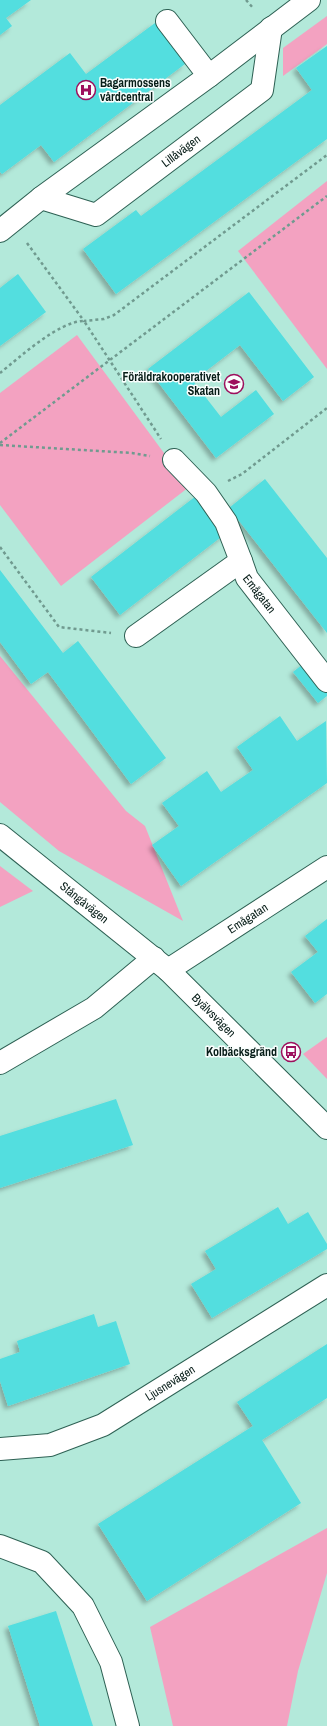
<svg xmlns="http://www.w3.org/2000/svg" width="327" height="1726" font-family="'Archivo Narrow',sans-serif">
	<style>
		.green { fill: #f3a2c1 }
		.building { fill: #52dedf; filter: url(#shadow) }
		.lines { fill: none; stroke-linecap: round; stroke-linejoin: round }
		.minor-casing { stroke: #2e6154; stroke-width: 24 }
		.path { stroke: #709a8f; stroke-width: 2.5; stroke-dasharray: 3 3; stroke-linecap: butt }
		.minor { stroke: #fff; stroke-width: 22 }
		.labels { text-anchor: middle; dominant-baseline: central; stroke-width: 3; stroke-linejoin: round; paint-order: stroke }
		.poi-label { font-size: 12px; font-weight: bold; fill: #071d18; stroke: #f9fefd; text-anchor: end }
		.street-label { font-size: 12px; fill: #071d18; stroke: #f9fefd }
	</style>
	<defs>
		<filter id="shadow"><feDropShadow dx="-3.5" dy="3.5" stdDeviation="2" flood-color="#0004"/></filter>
	</defs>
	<rect width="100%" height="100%" fill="#b3e9da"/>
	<g class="green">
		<path d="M 327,16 L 327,44 L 283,76 L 283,48 Z"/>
		<path d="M 327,181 L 327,369 L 238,251 Z"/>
		<path d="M 77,335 L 189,487 L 61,586 L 0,505 L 0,393 Z"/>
		<path d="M 0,656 L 126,811 L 145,826 L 183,921 L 59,851 L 0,802 Z"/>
		<path d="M 0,866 L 33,891 L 0,907 Z"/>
		<path d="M 327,1037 L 327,1079 L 303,1054 Z"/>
		<path d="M 327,1528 L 327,1573 L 298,1671 L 287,1726 L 173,1726 L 150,1627 Z"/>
	</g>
	<g class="building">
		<path d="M 0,0 L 31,0 L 6,18 L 12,26 L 0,35 Z"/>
		<path d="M 155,23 L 185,64 L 54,162 L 41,145 L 2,174 L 0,172 L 0,105 L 70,53 L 86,74 Z"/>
		<path d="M 327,46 L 327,139 L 116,294 L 83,249 L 136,210 L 141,216 L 312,90 L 296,68 Z"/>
		<path d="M 18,274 L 46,312 L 0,346 L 0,288 Z"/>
		<path d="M 249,292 L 314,377 L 283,401 L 240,345 L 193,381 L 221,417 L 256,390 L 274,414 L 216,458 L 148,369 Z"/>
		<path d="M 265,479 L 327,558 L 327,633 L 229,508 Z"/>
		<path d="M 196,496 L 225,534 L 120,615 L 91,577 Z"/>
		<path d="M 0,570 L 63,653 L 78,641 L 166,758 L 131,784 L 48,672 L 31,684 L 0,642 Z"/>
		<path d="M 307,661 L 327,687 L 327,696 L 318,703 L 293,672 Z"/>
		<path d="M 280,716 L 297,741 L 326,721 L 327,783 L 181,886 L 152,845 L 179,826 L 162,803 L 207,771 L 221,792 L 253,770 L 237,747 Z"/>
		<path d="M 327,919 L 327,994 L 315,1003 L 291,972 L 318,952 L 305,936 Z"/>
		<path d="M 116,1099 L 133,1145 L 0,1188 L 0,1136 Z"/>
		<path d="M 278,1207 L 288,1224 L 308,1212 L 327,1244 L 327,1249 L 212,1318 L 191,1284 L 216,1269 L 205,1251 Z"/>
		<path d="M 94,1314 L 98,1327 L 116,1321 L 130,1364 L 8,1406 L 0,1381 L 0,1359 L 20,1352 L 17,1341 Z"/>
		<path d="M 327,1344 L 327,1398 L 262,1440 L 301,1503 L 147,1601 L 98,1524 L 253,1426 L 237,1402 Z"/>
		<path d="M 56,1611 L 93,1726 L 40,1726 L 8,1626 Z"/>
	</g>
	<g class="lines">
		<g class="minor-casing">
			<g id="minor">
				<path d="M 167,21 L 209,76"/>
				<path id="s1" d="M 41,198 L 96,215 L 262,90 L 271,28"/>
				<path d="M 0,231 L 41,198 L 209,76 L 309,0"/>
				<path id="s2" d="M 241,561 L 247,578 L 327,681"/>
				<path d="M 136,636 L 241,561 L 226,522 L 206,493 L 174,460"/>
				<path id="s3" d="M 0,835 L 168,970 L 327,1128"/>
				<path id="s4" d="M 168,970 L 327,867"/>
				<path d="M 0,1063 L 94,1008 L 154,958"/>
				<path id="s5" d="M 0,1449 L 50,1445 L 103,1425 L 327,1285"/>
				<path d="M 0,1546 L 42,1562 L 83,1606 L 111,1662 L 128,1726"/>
			</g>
		</g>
		<g class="path">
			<path d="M 246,0 L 254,9"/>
			<path d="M 27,243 L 84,321 L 104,319 L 114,315 L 327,155"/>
			<path d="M 0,373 C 20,357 59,321 84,321 L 161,439"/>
			<path d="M 0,443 L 327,196"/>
			<path d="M 0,445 L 132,453 L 150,456"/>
			<path d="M 228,481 L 242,474 L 327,408"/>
			<path d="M 0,547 L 59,627 L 111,633"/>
		</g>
		<use href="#minor" class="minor"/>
	</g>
	<defs>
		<g id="hospital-ring" transform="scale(1)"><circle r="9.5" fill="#f9fefd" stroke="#9d0f5d" stroke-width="1.5"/><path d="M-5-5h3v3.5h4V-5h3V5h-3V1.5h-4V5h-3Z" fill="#9d0f5d"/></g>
		<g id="school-ring" transform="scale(1)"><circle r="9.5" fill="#f9fefd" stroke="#9d0f5d" stroke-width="1.5"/><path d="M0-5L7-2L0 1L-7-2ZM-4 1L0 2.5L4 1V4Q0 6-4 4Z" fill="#9d0f5d"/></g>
		<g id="bus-ring" transform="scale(1)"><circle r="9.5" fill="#f9fefd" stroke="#9d0f5d" stroke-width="1.5"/><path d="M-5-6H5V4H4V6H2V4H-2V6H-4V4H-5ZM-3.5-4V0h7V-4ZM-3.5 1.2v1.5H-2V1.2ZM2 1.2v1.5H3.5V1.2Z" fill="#9d0f5d"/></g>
	</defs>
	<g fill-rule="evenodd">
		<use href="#hospital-ring" x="86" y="90"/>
		<use href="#school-ring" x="234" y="384"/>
		<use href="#bus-ring" x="291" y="1052"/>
	</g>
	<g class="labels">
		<g class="poi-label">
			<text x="100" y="83" text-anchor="start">Bagarmossens<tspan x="100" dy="14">vårdcentral</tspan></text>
			<text x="220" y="377">Föräldrakooperativet<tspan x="220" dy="14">Skatan</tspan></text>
			<text x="277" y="1052">Kolbäcksgränd</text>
		</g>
		<g class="street-label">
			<text stroke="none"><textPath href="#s1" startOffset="164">Lillåvägen</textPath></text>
			<text stroke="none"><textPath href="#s2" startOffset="38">Emågatan</textPath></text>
			<text stroke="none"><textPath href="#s3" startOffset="108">Stångåvägen</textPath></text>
			<text stroke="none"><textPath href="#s4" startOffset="95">Emågatan</textPath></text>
			<text stroke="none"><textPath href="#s3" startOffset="280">Byälvsvägen</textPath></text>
			<text stroke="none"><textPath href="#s5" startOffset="186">Ljusnevägen</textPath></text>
		</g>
	</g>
</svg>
